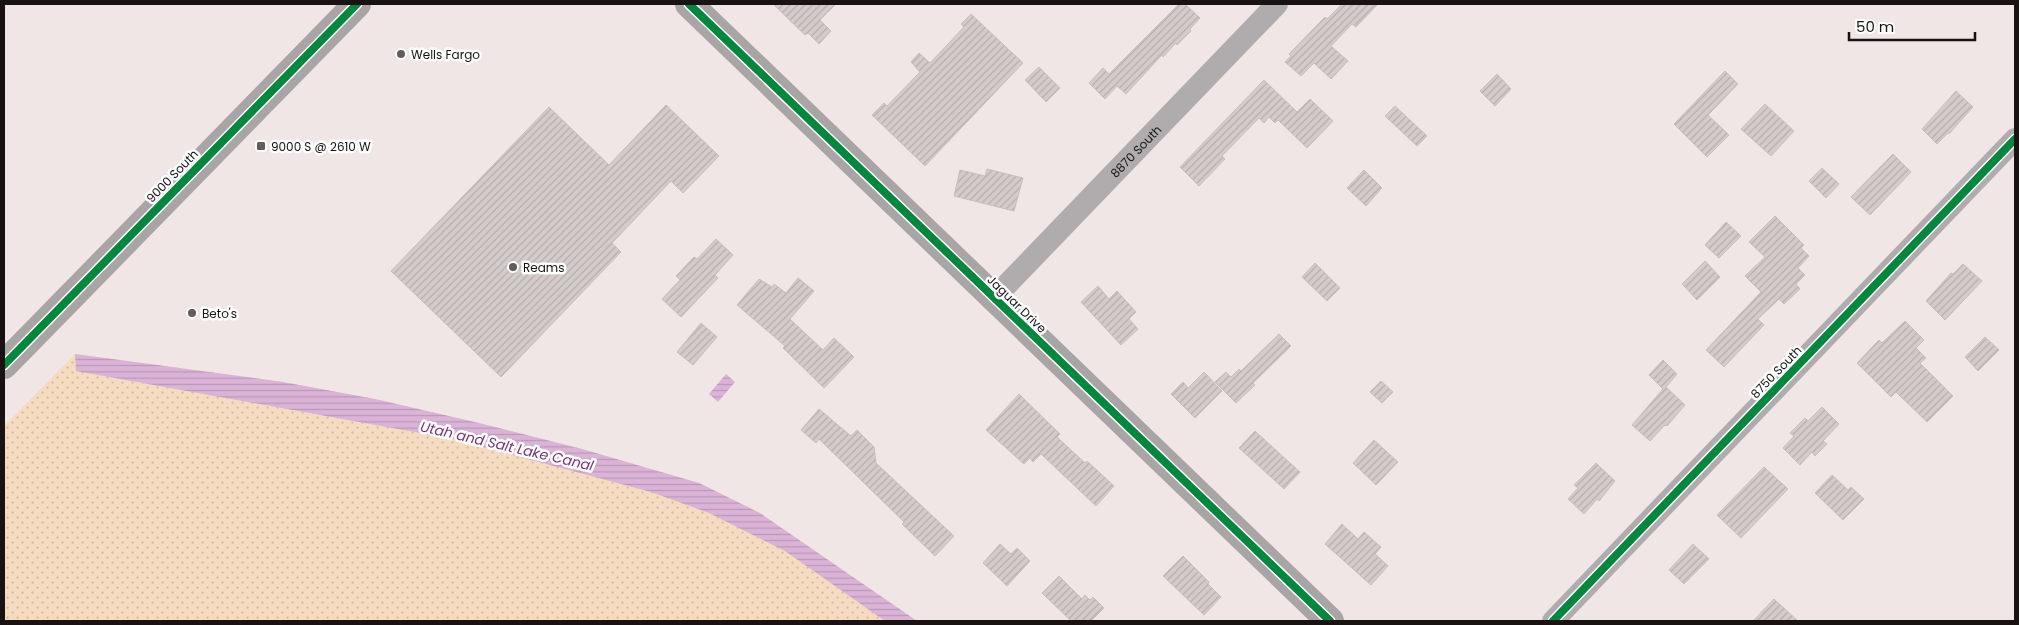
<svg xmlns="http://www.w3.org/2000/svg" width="2019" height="625" font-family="Poppins,sans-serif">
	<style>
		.grass { fill: url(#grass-dots) }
		.water { fill: url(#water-rules) }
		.building { fill: url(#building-hatch); stroke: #c7bfbd }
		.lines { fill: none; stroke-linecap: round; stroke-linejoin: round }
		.minor { stroke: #b0acad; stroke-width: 22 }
		.major { stroke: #aaa5a5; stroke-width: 28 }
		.cycleway-casing { stroke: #fff; stroke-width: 11 }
		.cycleway { stroke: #00873e; stroke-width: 8 }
		.poi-dot { fill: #645c5c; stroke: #fff; stroke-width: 2 }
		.labels { text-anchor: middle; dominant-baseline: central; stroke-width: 5; stroke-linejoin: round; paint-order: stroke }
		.poi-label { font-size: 12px; fill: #181212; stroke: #fff; text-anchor: start }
		.street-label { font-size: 12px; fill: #181212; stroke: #fff }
		.water-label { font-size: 14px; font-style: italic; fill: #723475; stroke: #fff }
	</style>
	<defs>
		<pattern id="grass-dots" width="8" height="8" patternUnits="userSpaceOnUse" patternTransform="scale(1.25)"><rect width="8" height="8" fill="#f5dcc0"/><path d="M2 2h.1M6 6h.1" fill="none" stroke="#d1bca4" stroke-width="1.8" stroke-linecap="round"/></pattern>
		<pattern id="water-rules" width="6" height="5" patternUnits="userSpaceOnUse" patternTransform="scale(1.25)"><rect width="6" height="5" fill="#dab3d7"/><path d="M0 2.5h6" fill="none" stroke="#ba99b8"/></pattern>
		<pattern id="building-hatch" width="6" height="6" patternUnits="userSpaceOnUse" patternTransform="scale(1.25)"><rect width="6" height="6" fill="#d4ccca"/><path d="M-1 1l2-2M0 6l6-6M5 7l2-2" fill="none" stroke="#b5aeac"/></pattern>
	</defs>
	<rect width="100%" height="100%" fill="#f1e6e6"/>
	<path class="grass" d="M 75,354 L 283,382 L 375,399 L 479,423 L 582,449 L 699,483 L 760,513 L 917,621 L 4,621 L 4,426 Z"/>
	<g class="water">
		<path d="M 75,354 L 283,382 L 375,399 L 479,423 L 582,449 L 699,483 L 760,513 L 917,621 L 885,621 L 785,551 L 709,513 L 651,492 L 453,439 L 76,371 Z"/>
		<path d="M 726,374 L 735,382 L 718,402 L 709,394 Z"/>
	</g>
	<g class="building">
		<path d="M 773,4 L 836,4 L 820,20 L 831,31 L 819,44 L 808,33 L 805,35 Z"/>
		<path d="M 1179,4 L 1185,4 L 1200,18 L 1190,29 L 1191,31 L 1177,45 L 1176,43 L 1163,57 L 1162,55 L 1126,94 L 1117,86 L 1105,99 L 1089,83 L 1103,68 L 1109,74 Z"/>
		<path d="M 1342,4 L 1378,4 L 1356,27 L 1352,24 L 1331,46 L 1348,61 L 1331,79 L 1314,63 L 1301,76 L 1285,62 L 1291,56 L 1289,54 L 1325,17 L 1327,19 Z"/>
		<path d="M 971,14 L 1023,63 L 925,166 L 872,115 L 884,103 L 887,106 L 920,72 L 911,62 L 919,53 L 930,63 L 964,27 L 961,24 Z"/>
		<path d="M 1039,67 L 1060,88 L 1046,102 L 1025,80 Z"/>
		<path d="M 1725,71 L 1738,84 L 1708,115 L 1729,135 L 1707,157 L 1674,124 Z"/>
		<path d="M 1497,74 L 1511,89 L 1495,106 L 1480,91 Z"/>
		<path d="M 1264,80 L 1297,112 L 1310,99 L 1333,121 L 1307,148 L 1278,120 L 1275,123 L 1269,117 L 1264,123 L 1259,118 L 1222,156 L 1225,159 L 1199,186 L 1180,167 Z"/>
		<path d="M 1956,91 L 1973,107 L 1949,134 L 1948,133 L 1937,144 L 1922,129 Z"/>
		<path d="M 1765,104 L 1794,131 L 1771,156 L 1741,129 Z"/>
		<path d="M 666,105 L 719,156 L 683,193 L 671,181 L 612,243 L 621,252 L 501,377 L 391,271 L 549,107 L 609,165 Z"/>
		<path d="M 1395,106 L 1427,136 L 1417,146 L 1385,116 Z"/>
		<path d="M 1893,154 L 1911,172 L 1870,215 L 1851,197 Z"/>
		<path d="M 1822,168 L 1839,184 L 1826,198 L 1809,181 Z"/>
		<path d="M 987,169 L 1023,178 L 1014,211 L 954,196 L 960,170 L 985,176 Z"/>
		<path d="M 1364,170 L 1382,188 L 1366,206 L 1347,188 Z"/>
		<path d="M 1775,216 L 1804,245 L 1801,248 L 1809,256 L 1798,268 L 1805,275 L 1796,284 L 1800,289 L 1784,304 L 1779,299 L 1758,319 L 1764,325 L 1724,367 L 1706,350 L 1761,292 L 1745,276 L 1765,257 L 1749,242 Z"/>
		<path d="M 1726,222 L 1741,236 L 1719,258 L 1705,245 Z"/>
		<path d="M 716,239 L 733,255 L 715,275 L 718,278 L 681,317 L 662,299 L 680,280 L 676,276 L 694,257 L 697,259 Z"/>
		<path d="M 1705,261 L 1720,277 L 1697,300 L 1682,284 Z"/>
		<path d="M 1315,263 L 1340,288 L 1327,301 L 1302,277 Z"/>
		<path d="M 1963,264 L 1982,281 L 1945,320 L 1926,301 L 1951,273 L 1953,274 Z"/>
		<path d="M 798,278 L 814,291 L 790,319 L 823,350 L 834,338 L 854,357 L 824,388 L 783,348 L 785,346 L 737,305 L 759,279 L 772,287 L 774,284 L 786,293 Z"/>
		<path d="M 1098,286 L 1109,299 L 1117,291 L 1136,312 L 1129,319 L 1138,329 L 1121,345 L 1081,302 Z"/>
		<path d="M 1905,321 L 1924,340 L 1916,348 L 1926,358 L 1920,363 L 1953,396 L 1927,422 L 1896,392 L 1891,397 L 1857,363 L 1879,340 L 1882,343 Z"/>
		<path d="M 701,323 L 717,337 L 693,365 L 677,352 Z"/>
		<path d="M 1279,334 L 1291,346 L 1253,383 L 1255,385 L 1236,403 L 1215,382 L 1226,372 L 1231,377 L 1239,369 L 1241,371 Z"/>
		<path d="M 1985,337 L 1999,350 L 1978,371 L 1965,357 Z"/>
		<path d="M 1663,360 L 1677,374 L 1666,387 L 1685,405 L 1667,426 L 1665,425 L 1650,441 L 1632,425 L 1663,389 L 1649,375 Z"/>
		<path d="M 1204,372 L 1222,391 L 1195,418 L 1171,394 L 1183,382 L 1188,388 Z"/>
		<path d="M 1381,381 L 1393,392 L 1382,403 L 1370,392 Z"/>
		<path d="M 1019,394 L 1060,434 L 1057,437 L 1085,463 L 1087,461 L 1114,486 L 1096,506 L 1041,454 L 1033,462 L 1030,458 L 1024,464 L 986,430 Z"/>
		<path d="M 1822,407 L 1839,424 L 1823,441 L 1827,444 L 1815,456 L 1812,452 L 1800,465 L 1783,448 L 1794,436 L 1790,433 L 1805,418 L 1808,421 Z"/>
		<path d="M 819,409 L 851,436 L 857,430 L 874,447 L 876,463 L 954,536 L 935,556 L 902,524 L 904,522 L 819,439 L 816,443 L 801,430 Z"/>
		<path d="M 1255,431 L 1300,472 L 1284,489 L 1239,448 Z"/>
		<path d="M 1374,440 L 1398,462 L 1376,485 L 1353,463 Z"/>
		<path d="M 1596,463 L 1615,481 L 1599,501 L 1597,499 L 1584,514 L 1568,499 L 1578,488 L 1574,485 Z"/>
		<path d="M 1764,467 L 1788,489 L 1741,538 L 1717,515 Z"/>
		<path d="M 1832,475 L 1848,490 L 1851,487 L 1864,499 L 1843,520 L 1815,493 Z"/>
		<path d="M 1342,524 L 1358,539 L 1364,532 L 1381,547 L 1375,554 L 1388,566 L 1371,585 L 1325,544 Z"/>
		<path d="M 1000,544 L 1011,554 L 1017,548 L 1030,561 L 1007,586 L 983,563 Z"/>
		<path d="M 1693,544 L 1709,559 L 1684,584 L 1669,570 Z"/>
		<path d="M 1183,556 L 1209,582 L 1208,584 L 1221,597 L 1204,615 L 1163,576 Z"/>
		<path d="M 1059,576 L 1082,599 L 1085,595 L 1090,600 L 1093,597 L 1104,608 L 1091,621 L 1071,621 L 1042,593 Z"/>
		<path d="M 1774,599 L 1798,621 L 1753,621 Z"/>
	</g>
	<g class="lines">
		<g class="minor">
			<path id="s1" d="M 994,298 L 1277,4"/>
			<path d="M 1553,621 L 2015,139"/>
		</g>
		<g class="major">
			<path d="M 689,4 L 1330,621"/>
			<path d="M 4,365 L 357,4"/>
		</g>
		<g class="cycleway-casing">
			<g id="cycleway">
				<path d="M 689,4 L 1330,621"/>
				<path d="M 4,365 L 357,4"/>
				<path d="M 1553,621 L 2015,139"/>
			</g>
		</g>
		<use href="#cycleway" class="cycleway"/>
	</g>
	<g class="poi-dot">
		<circle cx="401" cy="54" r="5"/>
		<rect x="256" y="141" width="10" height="10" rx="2.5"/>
		<circle cx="513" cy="267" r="5"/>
		<circle cx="192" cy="313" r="5"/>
	</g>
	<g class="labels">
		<g class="poi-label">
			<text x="411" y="54">Wells Fargo</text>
			<text x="271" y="146">9000 S @ 2610 W</text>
			<text x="523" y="267">Reams</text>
			<text x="202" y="313">Beto's</text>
		</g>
		<g class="street-label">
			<text stroke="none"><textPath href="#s1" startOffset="204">8870 South</textPath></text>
			<text transform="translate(172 176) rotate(-46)">9000 South</text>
			<text transform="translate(1017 304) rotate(44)">Jaguar Drive</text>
			<text transform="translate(1776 372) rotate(-46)">8750 South</text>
		</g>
		<g class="water-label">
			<text transform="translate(507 446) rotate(13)">Utah and Salt Lake Canal</text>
		</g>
	</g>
	<rect width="2019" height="625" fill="none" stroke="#181212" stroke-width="10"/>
	<path d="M1849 32v8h126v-8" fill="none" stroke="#181212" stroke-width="2.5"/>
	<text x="1856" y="32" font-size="15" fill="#181212" stroke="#ffffff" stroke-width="4" paint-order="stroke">50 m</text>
</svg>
